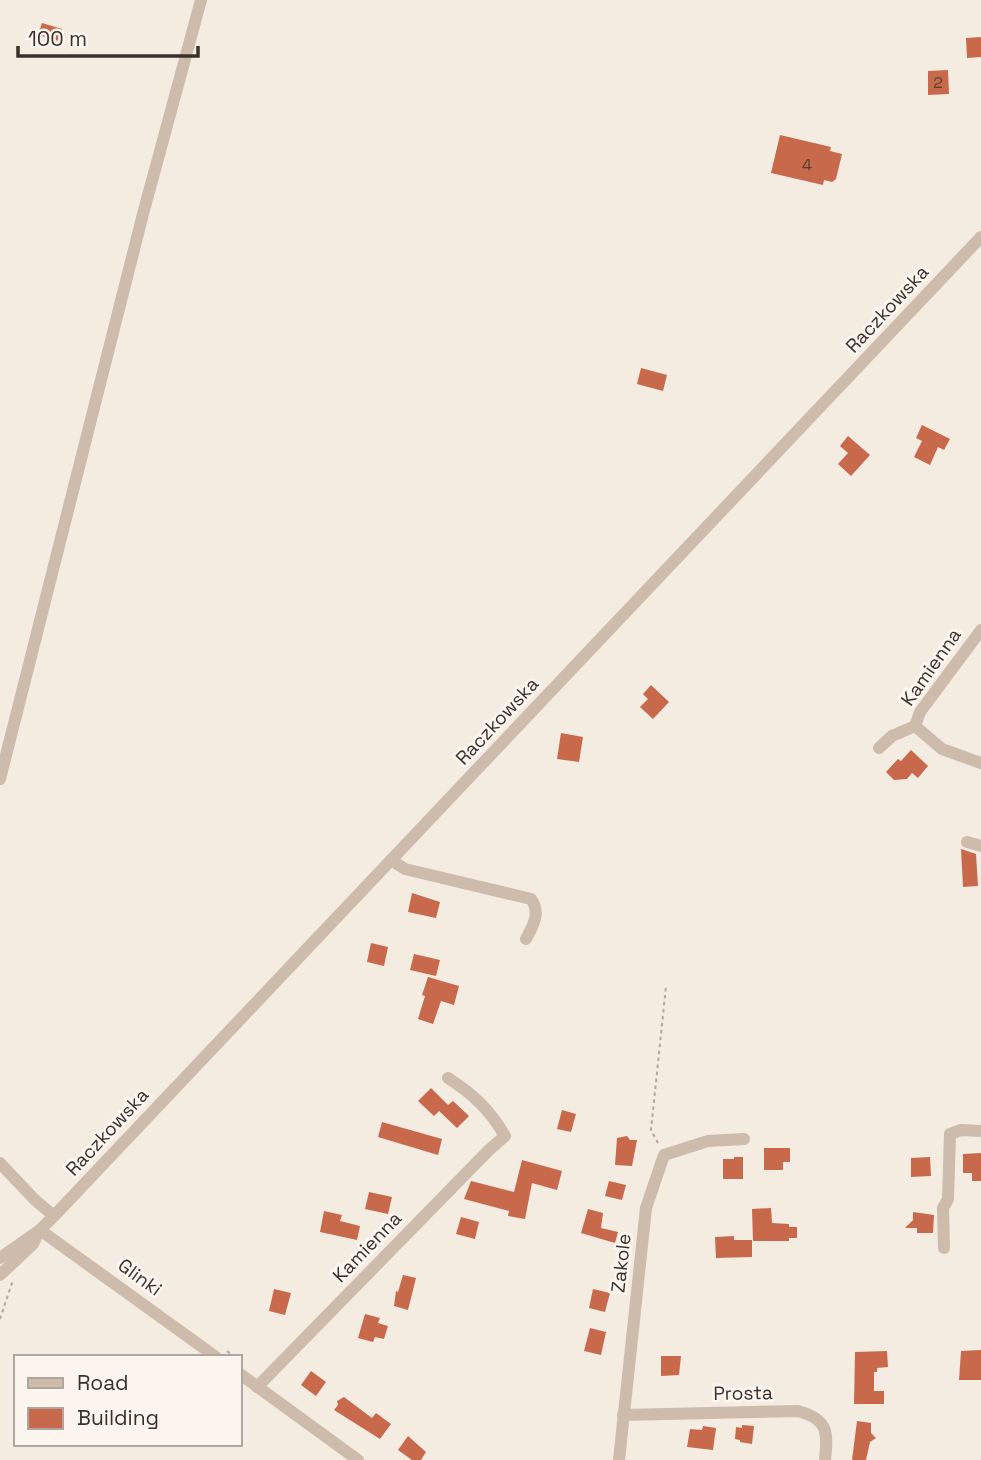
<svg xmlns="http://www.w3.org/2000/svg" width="981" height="1460" font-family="'Space Grotesk',sans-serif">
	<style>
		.building { fill: #c8694b }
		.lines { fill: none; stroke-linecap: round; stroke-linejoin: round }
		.path { stroke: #b9a596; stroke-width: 2; stroke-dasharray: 3.5 3.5; stroke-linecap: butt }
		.minor { stroke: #cdbbac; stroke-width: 12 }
		.labels { text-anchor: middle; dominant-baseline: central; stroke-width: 6; stroke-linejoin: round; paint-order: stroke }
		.number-label { font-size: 16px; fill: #5e3e33 }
		.street-label { font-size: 19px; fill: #3b302b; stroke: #fbf5ee }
	</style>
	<rect width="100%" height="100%" fill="#f4ebe1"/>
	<g class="building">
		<path d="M 42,23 L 62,29 L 59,41 L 38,35 Z"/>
		<path d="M 981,37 L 981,57 L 967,58 L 966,38 Z"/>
		<path d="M 948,70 L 949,94 L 928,95 L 928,71 Z"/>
		<path d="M 780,135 L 831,147 L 830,151 L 842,154 L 836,179 L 832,182 L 824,180 L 823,185 L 771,173 Z"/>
		<path d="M 641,368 L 667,375 L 663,391 L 637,384 Z"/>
		<path d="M 922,425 L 950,439 L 944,450 L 938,447 L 930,465 L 914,457 L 922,441 L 916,438 Z"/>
		<path d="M 848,436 L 870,455 L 851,476 L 838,464 L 848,453 L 840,446 Z"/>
		<path d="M 651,685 L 669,702 L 653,719 L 640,707 L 648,699 L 643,694 Z"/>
		<path d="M 561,733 L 583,737 L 579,762 L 557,759 Z"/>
		<path d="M 911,750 L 928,766 L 918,778 L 912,773 L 907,779 L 894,780 L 886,772 L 898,759 L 901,761 Z"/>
		<path d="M 961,849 L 976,854 L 978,886 L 963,887 Z"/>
		<path d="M 412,893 L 440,902 L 436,918 L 408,912 Z"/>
		<path d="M 371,943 L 388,947 L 384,966 L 367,962 Z"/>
		<path d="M 414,954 L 440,960 L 436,976 L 410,970 Z"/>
		<path d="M 428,977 L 459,986 L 454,1005 L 441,1001 L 433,1024 L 418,1019 L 425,996 L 422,995 Z"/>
		<path d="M 431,1088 L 448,1105 L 453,1101 L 469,1116 L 457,1128 L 439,1111 L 434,1116 L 418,1101 Z"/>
		<path d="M 562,1110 L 576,1114 L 571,1132 L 557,1129 Z"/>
		<path d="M 382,1122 L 442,1139 L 438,1155 L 378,1137 Z"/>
		<path d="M 627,1136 L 630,1140 L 637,1140 L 632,1166 L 615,1165 L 617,1138 Z"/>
		<path d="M 764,1148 L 790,1148 L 790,1162 L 783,1162 L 783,1170 L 764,1170 Z"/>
		<path d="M 981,1153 L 981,1181 L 972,1181 L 972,1173 L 963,1173 L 963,1154 Z"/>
		<path d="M 734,1157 L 743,1157 L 743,1179 L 723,1179 L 723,1159 L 734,1159 Z"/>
		<path d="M 930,1157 L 931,1176 L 911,1177 L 911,1158 Z"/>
		<path d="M 522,1160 L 562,1171 L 557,1190 L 532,1183 L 525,1219 L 508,1216 L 509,1211 L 464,1199 L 471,1181 L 514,1192 Z"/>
		<path d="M 609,1181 L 626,1185 L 622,1200 L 605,1196 Z"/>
		<path d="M 369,1192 L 392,1197 L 388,1214 L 365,1209 Z"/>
		<path d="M 771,1208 L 772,1223 L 789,1224 L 789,1227 L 797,1227 L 797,1238 L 789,1238 L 789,1241 L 753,1241 L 752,1209 Z"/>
		<path d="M 588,1209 L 603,1213 L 601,1228 L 618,1232 L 615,1243 L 581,1233 Z"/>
		<path d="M 324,1211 L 342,1215 L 340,1221 L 360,1226 L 357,1240 L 320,1232 Z"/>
		<path d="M 913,1212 L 934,1215 L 933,1233 L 917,1233 L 917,1228 L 905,1228 L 913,1220 Z"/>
		<path d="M 461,1217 L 479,1222 L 475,1239 L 456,1234 Z"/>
		<path d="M 734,1236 L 734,1240 L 752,1240 L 752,1257 L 716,1258 L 715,1237 Z"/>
		<path d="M 403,1275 L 416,1278 L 408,1310 L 394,1306 L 396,1291 L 398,1292 Z"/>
		<path d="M 274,1289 L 291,1293 L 285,1315 L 269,1311 Z"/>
		<path d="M 593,1289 L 610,1293 L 605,1312 L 589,1308 Z"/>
		<path d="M 365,1314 L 380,1318 L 378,1323 L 388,1326 L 384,1339 L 375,1337 L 373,1342 L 358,1338 Z"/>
		<path d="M 590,1328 L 606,1332 L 601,1355 L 584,1351 Z"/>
		<path d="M 981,1350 L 981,1380 L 959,1380 L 961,1351 Z"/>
		<path d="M 887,1351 L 888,1367 L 877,1368 L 877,1372 L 874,1372 L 874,1391 L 884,1391 L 884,1404 L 854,1404 L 855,1352 Z"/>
		<path d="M 661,1356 L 681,1356 L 679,1375 L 661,1376 Z"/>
		<path d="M 311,1371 L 326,1382 L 316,1396 L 301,1385 Z"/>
		<path d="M 344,1397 L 372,1418 L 376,1413 L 391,1424 L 380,1439 L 334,1410 L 338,1405 L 337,1401 Z"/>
		<path d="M 857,1421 L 871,1423 L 871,1433 L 876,1438 L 870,1442 L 866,1460 L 852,1460 Z"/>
		<path d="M 742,1425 L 754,1426 L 752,1444 L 740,1442 L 740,1440 L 735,1439 L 736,1427 L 742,1428 Z"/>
		<path d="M 703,1426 L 716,1428 L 713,1450 L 687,1447 L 690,1429 L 702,1430 Z"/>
		<path d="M 408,1436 L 426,1452 L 421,1460 L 412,1460 L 398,1450 Z"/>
	</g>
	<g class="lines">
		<g class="path">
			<path d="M 658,1143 L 651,1130 L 666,986"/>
			<path d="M 0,1319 L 13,1280"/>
			<path d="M 227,1351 L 235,1357"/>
		</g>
		<g class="minor">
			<path d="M 915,726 L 942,749 L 981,763"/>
			<path d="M 879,748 L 892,736 L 915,726 L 920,712 L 981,630"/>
			<path d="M 0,779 L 143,214 L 201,0"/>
			<path d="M 967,842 L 981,846"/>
			<path d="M 391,860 L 405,869 L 531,899 C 541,913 533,926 526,939"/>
			<path d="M 0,1163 L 35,1200 L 54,1216"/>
			<path d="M 40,1230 L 216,1357"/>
			<path d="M 944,1248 L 943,1208 L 948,1199 L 950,1134 L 961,1130 L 981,1131"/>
			<path d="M 0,1258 L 40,1230 L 54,1216 L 981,237"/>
			<path d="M 0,1275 L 33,1244 L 38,1233"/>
			<path d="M 240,1374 L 358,1460"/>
			<path d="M 257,1387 L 489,1150 L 505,1136 C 490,1110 473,1094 448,1078"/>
			<path d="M 623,1415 L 798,1411 C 828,1419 828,1432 825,1460"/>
			<path d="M 619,1460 L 646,1208 L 664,1155 L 708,1141 L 744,1139"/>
		</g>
	</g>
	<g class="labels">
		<g class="number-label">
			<text x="938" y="82">2</text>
			<text x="807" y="164">4</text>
		</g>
		<g class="street-label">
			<text transform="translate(887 309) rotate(-47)">Raczkowska</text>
			<text transform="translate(931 667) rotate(-55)">Kamienna</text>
			<text transform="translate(497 721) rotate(-47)">Raczkowska</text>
			<text transform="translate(107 1132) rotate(-47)">Raczkowska</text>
			<text transform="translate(367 1247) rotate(-46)">Kamienna</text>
			<text transform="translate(621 1263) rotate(-84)">Zakole</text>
			<text transform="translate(140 1277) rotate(36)">Glinki</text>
			<text transform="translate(743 1393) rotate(-1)">Prosta</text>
		</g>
	</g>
	<rect x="14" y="1355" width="228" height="91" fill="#fbf5ee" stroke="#aea6a0" stroke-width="2"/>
	<rect x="28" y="1378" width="35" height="10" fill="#cdbbac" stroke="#aea6a0" stroke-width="2"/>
	<text x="77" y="1390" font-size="21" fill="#3b302b">Road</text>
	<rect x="28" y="1408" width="35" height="21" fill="#c8694b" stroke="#aea6a0" stroke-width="2"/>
	<text x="77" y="1425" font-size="21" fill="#3b302b">Building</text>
	<path d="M18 46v10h180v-10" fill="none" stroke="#3b302b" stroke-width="3.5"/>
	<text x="28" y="46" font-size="21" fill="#3b302b" stroke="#fbf5ee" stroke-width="5" paint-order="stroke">100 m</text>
</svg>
